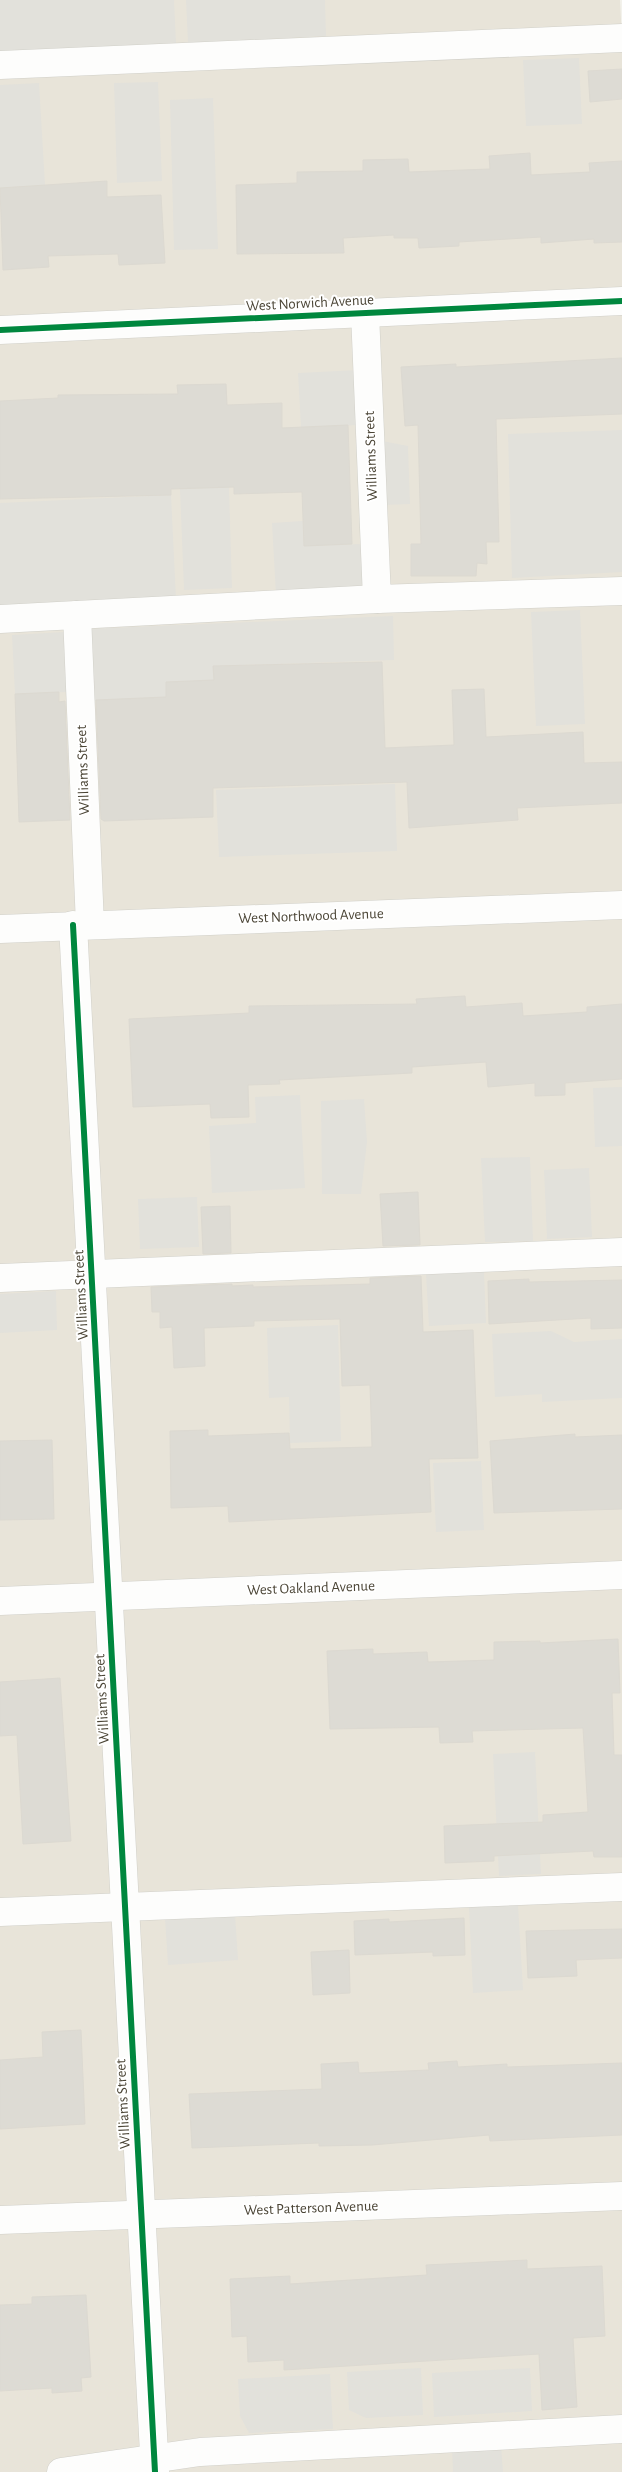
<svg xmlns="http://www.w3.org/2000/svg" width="622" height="2472" font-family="'Alegreya Sans',sans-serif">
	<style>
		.residential { fill: #e8e4d9 }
		.parking { fill: #e2e1db }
		.building { fill: #dddbd4; stroke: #dcd9d1 }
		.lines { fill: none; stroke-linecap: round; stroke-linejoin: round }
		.minor-casing { stroke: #d1d0c9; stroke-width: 29 }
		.minor { stroke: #fdfdfc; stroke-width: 28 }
		.cycleway-casing { stroke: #fff; stroke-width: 9 }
		.cycleway { stroke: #00873e; stroke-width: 6 }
		.labels { text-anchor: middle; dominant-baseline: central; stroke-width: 4; stroke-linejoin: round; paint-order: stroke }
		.street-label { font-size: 15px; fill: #4b4536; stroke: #fff }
	</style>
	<rect width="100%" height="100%" fill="#f3f2ec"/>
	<path class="residential" d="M 0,0 L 620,0 L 622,39 L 622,2472 L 0,2472 Z"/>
	<g class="parking">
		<path d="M 0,0 L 174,0 L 176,43 L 0,52 Z"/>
		<path d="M 186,0 L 325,0 L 326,36 L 188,43 Z"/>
		<path d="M 579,58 L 582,124 L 526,126 L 523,60 Z"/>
		<path d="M 158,82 L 162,181 L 117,183 L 114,83 Z"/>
		<path d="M 39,83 L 45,185 L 0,188 L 0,85 Z"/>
		<path d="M 213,98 L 218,249 L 174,250 L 170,100 Z"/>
		<path d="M 358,370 L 360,425 L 301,427 L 298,373 Z"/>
		<path d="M 622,430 L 622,572 L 512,578 L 508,434 Z"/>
		<path d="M 382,441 L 408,446 L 410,504 L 384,505 Z"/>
		<path d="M 229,487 L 232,588 L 184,590 L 180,489 Z"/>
		<path d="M 171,495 L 176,599 L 0,606 L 0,503 Z"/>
		<path d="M 303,521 L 305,546 L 363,544 L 366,589 L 276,595 L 272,523 Z"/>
		<path d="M 580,610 L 585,724 L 536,726 L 531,612 Z"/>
		<path d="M 393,616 L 394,660 L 213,666 L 214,681 L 166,682 L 166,698 L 89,701 L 86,629 Z"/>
		<path d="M 64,632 L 67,692 L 15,694 L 12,635 Z"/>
		<path d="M 395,784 L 397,851 L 219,857 L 216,790 Z"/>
		<path d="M 622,1087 L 622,1146 L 595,1147 L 593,1088 Z"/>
		<path d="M 300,1095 L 305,1188 L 212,1193 L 209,1126 L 256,1123 L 255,1097 Z"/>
		<path d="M 364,1099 L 367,1142 L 361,1194 L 322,1194 L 321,1101 Z"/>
		<path d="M 530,1157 L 533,1241 L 485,1242 L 481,1158 Z"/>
		<path d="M 589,1168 L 592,1237 L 547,1239 L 544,1170 Z"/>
		<path d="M 197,1197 L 199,1247 L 140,1249 L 138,1199 Z"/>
		<path d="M 484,1272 L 486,1323 L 429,1326 L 426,1274 Z"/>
		<path d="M 56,1291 L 57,1330 L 0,1333 L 0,1294 Z"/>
		<path d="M 338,1325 L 341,1441 L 290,1443 L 289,1397 L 269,1398 L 267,1328 Z"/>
		<path d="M 551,1331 L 574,1342 L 622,1339 L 622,1398 L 542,1402 L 542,1394 L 495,1397 L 492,1334 Z"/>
		<path d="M 481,1461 L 484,1530 L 436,1532 L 433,1463 Z"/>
		<path d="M 535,1752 L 541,1874 L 499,1876 L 493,1754 Z"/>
		<path d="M 518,1905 L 523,1990 L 473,1993 L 469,1907 Z"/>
		<path d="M 235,1914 L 238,1960 L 168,1965 L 165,1918 Z"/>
		<path d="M 421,2368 L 423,2415 L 366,2418 L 349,2410 L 347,2372 Z"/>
		<path d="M 530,2368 L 532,2411 L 434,2417 L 432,2373 Z"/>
		<path d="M 330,2374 L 333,2429 L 249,2433 L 240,2416 L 238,2379 Z"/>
		<path d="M 501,2445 L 503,2472 L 453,2472 L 452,2448 Z"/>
	</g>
	<g class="building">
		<path d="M 622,69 L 622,99 L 590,102 L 588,71 Z"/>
		<path d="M 530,153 L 531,175 L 590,172 L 589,163 L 622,161 L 622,242 L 594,243 L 594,239 L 541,243 L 541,237 L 459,242 L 459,246 L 419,248 L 418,238 L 394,238 L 394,235 L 343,238 L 344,253 L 237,254 L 236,185 L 297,183 L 297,172 L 363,171 L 363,160 L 408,159 L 409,172 L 490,169 L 489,156 Z"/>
		<path d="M 107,181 L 107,197 L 161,195 L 165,263 L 119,265 L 118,254 L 48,256 L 49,267 L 3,270 L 0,188 Z"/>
		<path d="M 622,358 L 622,414 L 496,419 L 499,542 L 486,542 L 487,564 L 477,563 L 476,576 L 411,576 L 411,544 L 421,544 L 418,425 L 405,426 L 401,367 L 456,364 L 456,367 Z"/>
		<path d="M 226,384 L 227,405 L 282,403 L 282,428 L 348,425 L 352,544 L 304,546 L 302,492 L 234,494 L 234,487 L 171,489 L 171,495 L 0,499 L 0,401 L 58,398 L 58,395 L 178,394 L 177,385 Z"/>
		<path d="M 382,662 L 385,748 L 454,745 L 452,690 L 484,689 L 486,737 L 583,732 L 584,763 L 622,762 L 622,803 L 517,808 L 518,820 L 409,828 L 407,782 L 213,788 L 213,817 L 104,821 L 101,819 L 96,700 L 166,697 L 166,682 L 214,680 L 213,666 Z"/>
		<path d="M 59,692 L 59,702 L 65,701 L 70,820 L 19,822 L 15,694 Z"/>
		<path d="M 465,996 L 466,1007 L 522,1003 L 523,1016 L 587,1012 L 587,1007 L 622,1004 L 622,1079 L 565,1083 L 565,1095 L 535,1096 L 535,1083 L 488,1087 L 486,1062 L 412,1067 L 412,1073 L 279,1080 L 280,1084 L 248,1085 L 249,1117 L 211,1118 L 210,1104 L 133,1107 L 129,1019 L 249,1013 L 249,1006 L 417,1004 L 416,999 Z"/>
		<path d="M 418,1192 L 420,1245 L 383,1246 L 380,1194 Z"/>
		<path d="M 230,1206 L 231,1253 L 203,1254 L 201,1207 Z"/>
		<path d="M 421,1276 L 423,1332 L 473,1330 L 478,1458 L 429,1459 L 431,1512 L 229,1522 L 228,1506 L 171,1508 L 170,1431 L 208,1430 L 208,1436 L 289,1433 L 290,1449 L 372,1447 L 370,1385 L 342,1386 L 340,1319 L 254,1321 L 254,1326 L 204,1328 L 205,1366 L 174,1368 L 172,1327 L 160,1328 L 160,1312 L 152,1312 L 151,1287 L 232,1284 L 232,1286 L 253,1285 L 253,1287 L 370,1284 L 370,1278 Z"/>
		<path d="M 529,1279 L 529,1282 L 622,1280 L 622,1328 L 591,1329 L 591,1318 L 489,1324 L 488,1281 Z"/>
		<path d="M 575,1434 L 575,1437 L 622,1435 L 622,1509 L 494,1513 L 490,1441 Z"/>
		<path d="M 52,1440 L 54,1519 L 0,1520 L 0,1441 Z"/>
		<path d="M 618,1639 L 620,1693 L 612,1693 L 614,1755 L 622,1755 L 622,1857 L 594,1857 L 593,1851 L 494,1856 L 494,1861 L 445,1863 L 444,1826 L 543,1822 L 543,1815 L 588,1812 L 583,1728 L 472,1731 L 473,1742 L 440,1743 L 439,1727 L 330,1729 L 327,1651 L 373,1649 L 373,1654 L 427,1652 L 428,1662 L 494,1660 L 494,1642 L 540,1641 L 540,1643 Z"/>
		<path d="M 60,1678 L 71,1841 L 23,1844 L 17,1735 L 0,1736 L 0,1682 Z"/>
		<path d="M 464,1918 L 465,1955 L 433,1956 L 433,1952 L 355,1955 L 354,1921 L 389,1919 L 389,1922 Z"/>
		<path d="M 622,1929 L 622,1958 L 576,1960 L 577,1976 L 528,1978 L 526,1931 Z"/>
		<path d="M 349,1950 L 350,1993 L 313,1995 L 311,1952 Z"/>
		<path d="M 81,2030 L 85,2124 L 0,2129 L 0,2060 L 43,2057 L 42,2032 Z"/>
		<path d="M 457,2061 L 458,2067 L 507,2064 L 507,2067 L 622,2063 L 622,2135 L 490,2141 L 489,2135 L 372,2145 L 319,2146 L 319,2143 L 192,2148 L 189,2094 L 322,2089 L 321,2064 L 358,2062 L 359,2073 L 429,2070 L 428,2063 Z"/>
		<path d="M 527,2260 L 527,2269 L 602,2266 L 605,2336 L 573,2338 L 577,2407 L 542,2410 L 539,2354 L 284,2370 L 284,2360 L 248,2362 L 247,2336 L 232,2337 L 230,2279 L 290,2276 L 290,2284 L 427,2275 L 426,2265 Z"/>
		<path d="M 86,2295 L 91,2377 L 81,2378 L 82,2391 L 52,2393 L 52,2388 L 0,2391 L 0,2305 L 32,2304 L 32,2297 Z"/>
	</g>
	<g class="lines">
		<g class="minor-casing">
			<g id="minor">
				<path d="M 0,65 L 622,38"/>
				<path d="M 365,313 L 377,599"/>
				<path d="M 0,330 L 622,301"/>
				<path d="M 77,615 L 90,925"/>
				<path d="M 0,619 L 377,599 L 622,591"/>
				<path d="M 73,925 L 155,2472"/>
				<path d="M 0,929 L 622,905"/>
				<path d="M 0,1278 L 622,1252"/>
				<path d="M 0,1601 L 622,1575"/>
				<path d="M 0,1912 L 622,1887"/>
				<path d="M 0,2220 L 622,2196"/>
				<path d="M 61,2472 L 200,2452 L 622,2429"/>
			</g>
		</g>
		<use href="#minor" class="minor"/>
		<g class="cycleway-casing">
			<g id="cycleway">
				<path d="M 0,330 L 622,301"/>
				<path d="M 73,925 L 155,2472"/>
			</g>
		</g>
		<use href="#cycleway" class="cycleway"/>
	</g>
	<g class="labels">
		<g class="street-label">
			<text transform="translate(310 303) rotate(-3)">West Norwich Avenue</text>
			<text transform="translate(371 456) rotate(-92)">Williams Street</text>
			<text transform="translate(83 770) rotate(-92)">Williams Street</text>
			<text transform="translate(311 916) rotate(-2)">West Northwood Avenue</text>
			<text transform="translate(81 1295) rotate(-93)">Williams Street</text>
			<text transform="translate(311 1588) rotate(-2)">West Oakland Avenue</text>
			<text transform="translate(102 1699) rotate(-93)">Williams Street</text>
			<text transform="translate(123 2104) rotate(-93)">Williams Street</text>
			<text transform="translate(311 2208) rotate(-2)">West Patterson Avenue</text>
		</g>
	</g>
</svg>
